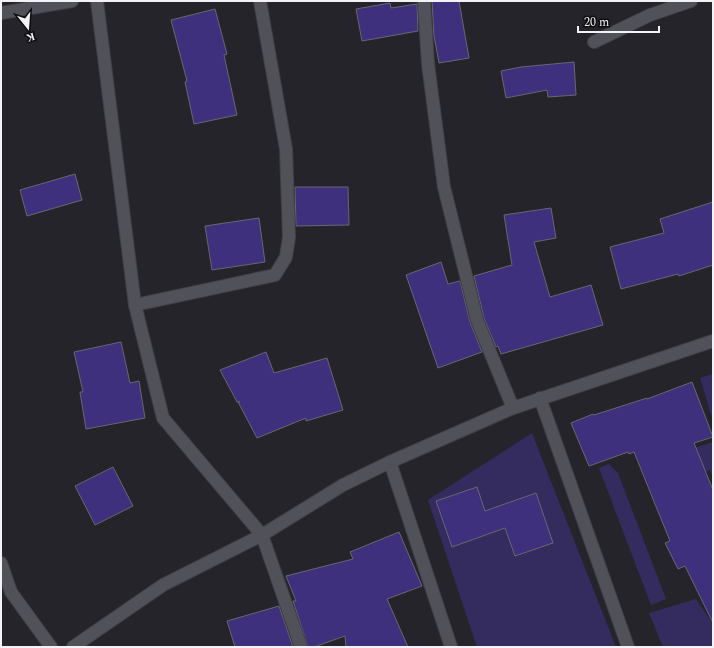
<svg xmlns="http://www.w3.org/2000/svg" width="714" height="648" font-family="Spectral,serif">
	<style>
		.green { fill: #342c5f }
		.building { fill: #3f307e; stroke: #68676f }
		.lines { fill: none; stroke-linecap: round; stroke-linejoin: round }
		.street-casing { stroke: #404046; stroke-width: 14 }
		.secondary-casing { stroke: #404046; stroke-width: 14 }
		.street { stroke: #515159; stroke-width: 12 }
		.secondary { stroke: #515159; stroke-width: 12 }
	</style>
	<rect width="100%" height="100%" fill="#25242b"/>
	<g class="green">
		<path d="M 713,374 L 713,421 L 700,378 Z"/>
		<path d="M 532,433 L 616,647 L 477,647 L 428,500 Z"/>
		<path d="M 713,442 L 713,479 L 710,470 L 696,475 L 688,450 Z"/>
		<path d="M 609,464 L 618,473 L 666,599 L 651,605 L 599,468 Z"/>
		<path d="M 696,599 L 713,624 L 713,647 L 663,647 L 649,613 Z"/>
	</g>
	<g class="building">
		<path d="M 432,1 L 459,1 L 469,58 L 439,63 L 434,36 Z"/>
		<path d="M 390,3 L 391,8 L 417,4 L 418,31 L 362,41 L 356,9 Z"/>
		<path d="M 215,9 L 227,54 L 224,55 L 237,115 L 194,124 L 185,82 L 187,81 L 171,20 Z"/>
		<path d="M 574,62 L 576,95 L 548,97 L 547,90 L 506,98 L 501,71 L 521,67 Z"/>
		<path d="M 75,174 L 82,200 L 27,216 L 20,190 Z"/>
		<path d="M 295,187 L 348,187 L 349,225 L 296,226 Z"/>
		<path d="M 713,202 L 713,265 L 679,276 L 678,274 L 621,289 L 610,247 L 664,233 L 660,219 Z"/>
		<path d="M 551,208 L 556,238 L 534,242 L 550,297 L 591,285 L 603,325 L 501,354 L 498,346 L 496,347 L 484,318 L 474,276 L 512,265 L 504,215 Z"/>
		<path d="M 259,218 L 265,262 L 212,270 L 205,226 Z"/>
		<path d="M 441,262 L 448,284 L 460,281 L 470,322 L 482,352 L 438,368 L 406,275 Z"/>
		<path d="M 121,342 L 130,383 L 139,381 L 145,418 L 86,429 L 80,392 L 83,392 L 74,352 Z"/>
		<path d="M 266,352 L 274,373 L 327,358 L 343,410 L 306,421 L 306,418 L 257,438 L 238,402 L 240,402 L 237,402 L 220,370 Z"/>
		<path d="M 692,382 L 713,437 L 694,443 L 713,490 L 713,623 L 685,566 L 678,569 L 665,543 L 670,541 L 634,452 L 629,454 L 628,452 L 589,466 L 571,423 L 593,414 L 594,415 L 647,398 L 647,399 Z"/>
		<path d="M 113,467 L 133,506 L 95,525 L 75,486 Z"/>
		<path d="M 477,487 L 485,511 L 536,493 L 553,543 L 515,556 L 505,528 L 452,547 L 436,501 Z"/>
		<path d="M 399,532 L 422,586 L 387,599 L 408,647 L 346,647 L 345,636 L 314,647 L 308,647 L 293,601 L 296,601 L 286,576 L 353,559 L 350,552 Z"/>
		<path d="M 279,606 L 293,647 L 235,647 L 227,621 Z"/>
	</g>
	<g class="lines">
		<g class="street-casing">
			<g id="street">
				<path d="M 97,1 L 135,305 L 163,418 L 262,535 L 301,647"/>
				<path d="M 424,1 L 428,64 L 444,187 L 477,320 L 513,408"/>
				<path d="M 1,13 L 72,1"/>
				<path d="M 594,42 L 650,15 L 691,1"/>
				<path d="M 135,305 L 275,275 L 286,257 L 289,237 L 286,149 L 260,1"/>
				<path d="M 540,398 L 628,647"/>
				<path d="M 390,462 L 451,647"/>
				<path d="M 1,563 L 11,592 L 51,647"/>
			</g>
		</g>
		<g class="secondary-casing">
			<path id="secondary" d="M 73,647 L 163,585 L 262,535 L 343,485 L 390,462 L 513,408 L 713,341"/>
		</g>
		<use href="#street" class="street"/>
		<use href="#secondary" class="secondary"/>
	</g>
	<rect width="714" height="648" fill="none" stroke="#f2f2f7" stroke-width="4"/>
	<g transform="translate(28 28) rotate(163)" stroke="#0e0e11" stroke-width="3" paint-order="stroke">
	<path d="M0-3L7 15L0 10L-7 15Z" fill="#f2f2f7"/>
	<text y="-6" font-size="11" font-weight="bold" text-anchor="middle" fill="#f2f2f7">K</text>
	</g>
	<path d="M578 26v6h81v-6" fill="none" stroke="#f2f2f7" stroke-width="2"/>
	<text x="584" y="26" font-size="12" fill="#f2f2f7" stroke="#0e0e11" stroke-width="3" paint-order="stroke">20 m</text>
</svg>
